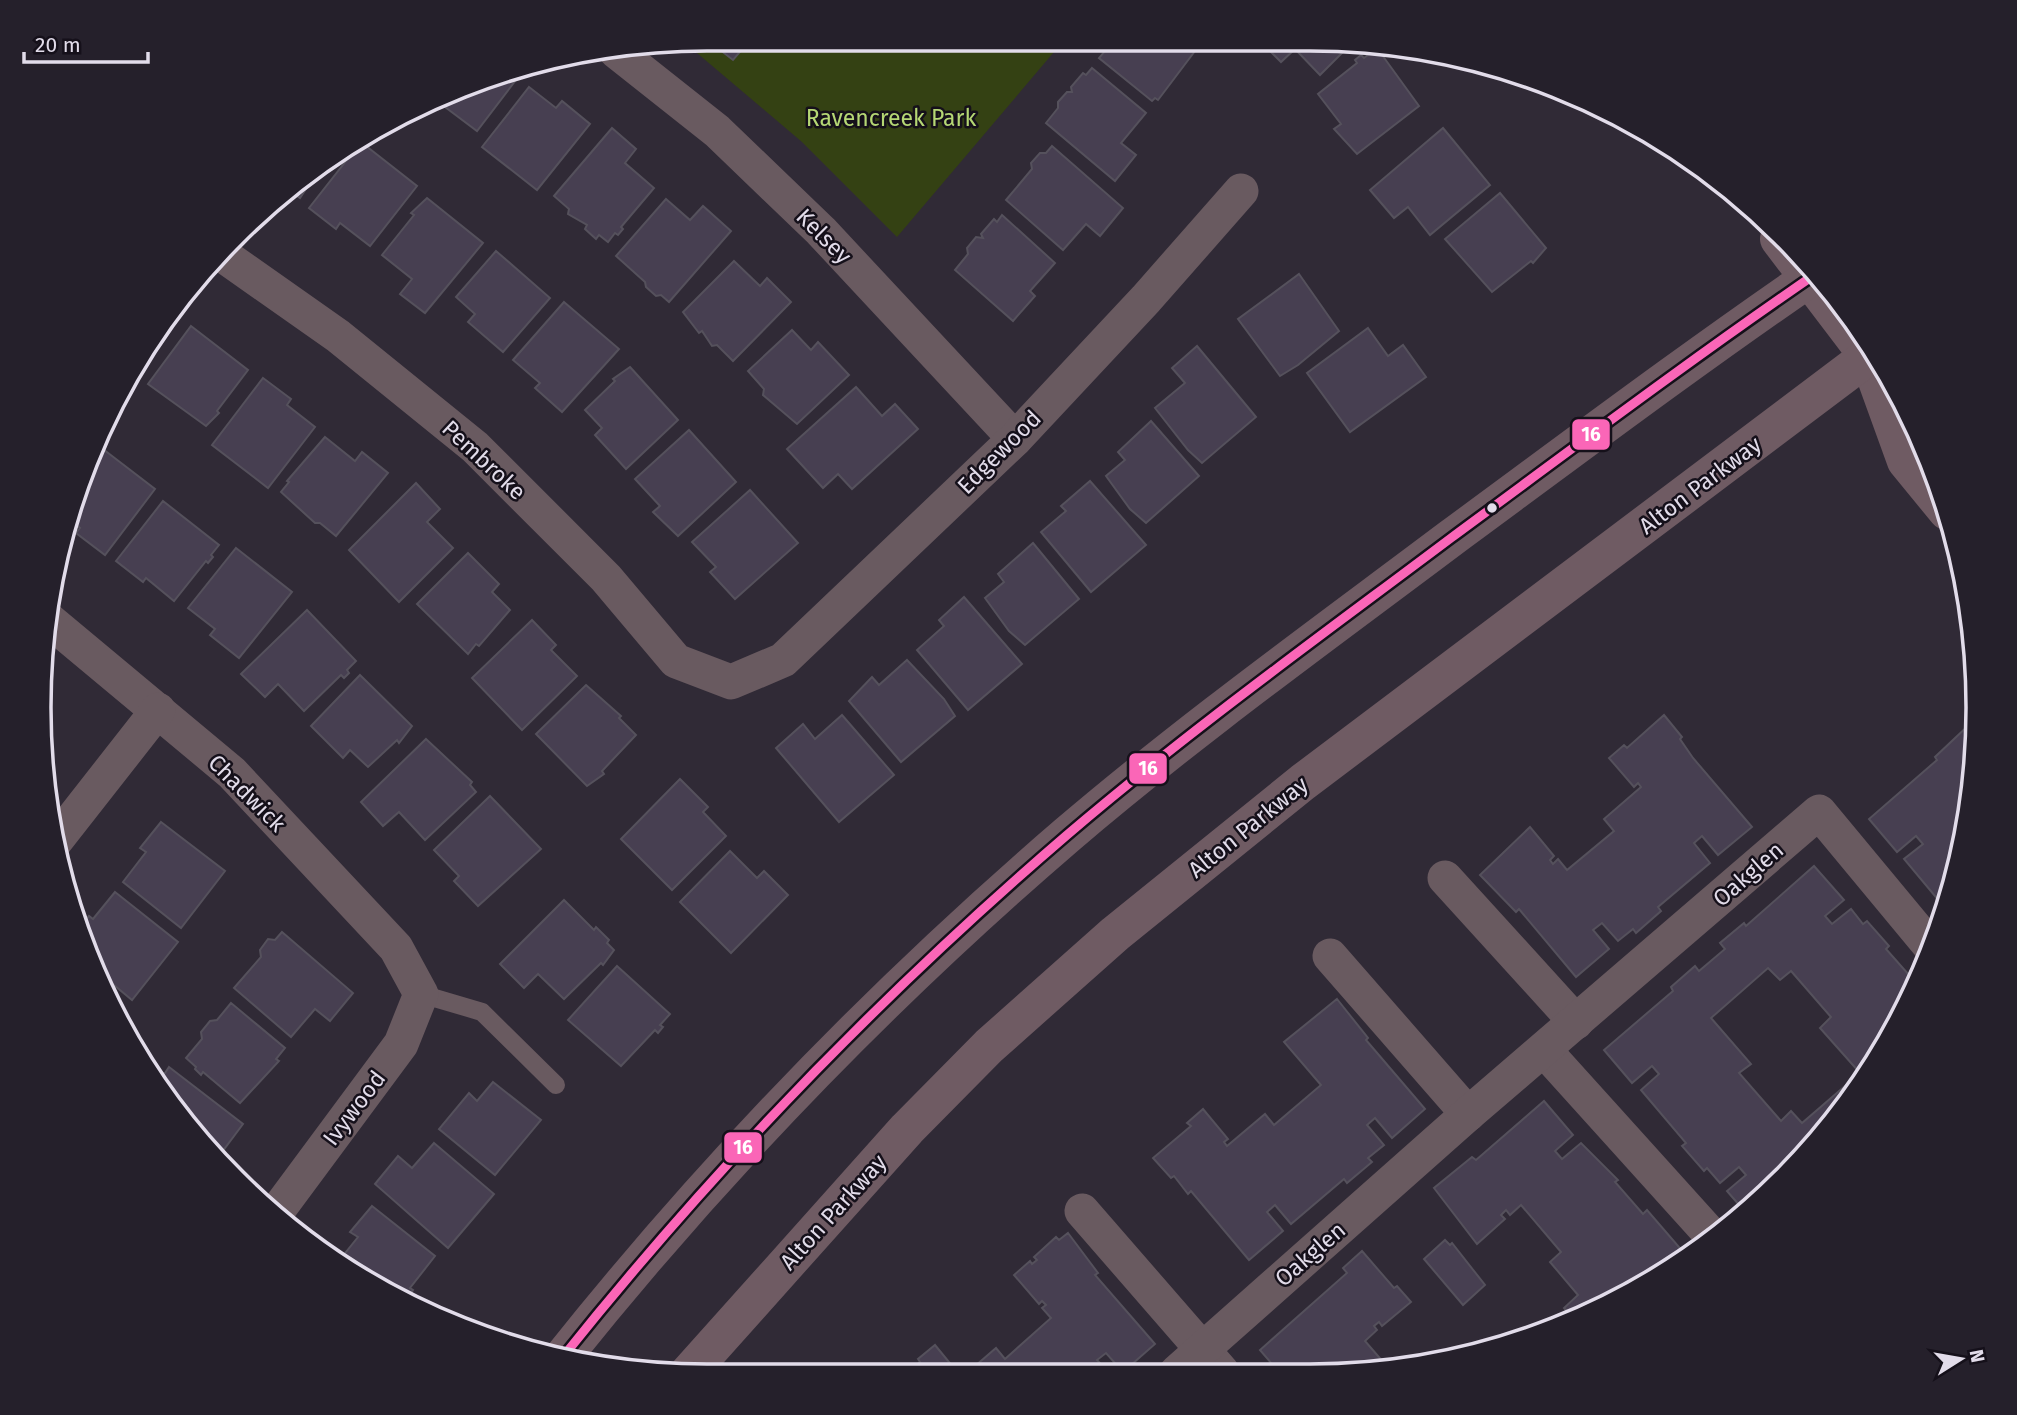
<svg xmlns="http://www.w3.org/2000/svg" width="2017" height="1415" font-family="'Fira Sans',sans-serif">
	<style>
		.green { fill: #344113 }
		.building { fill: #473f51; stroke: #55515c; stroke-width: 2; fill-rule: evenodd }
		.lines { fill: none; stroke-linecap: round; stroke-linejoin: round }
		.lane { stroke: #695a60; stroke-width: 18 }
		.street { stroke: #695a60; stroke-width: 35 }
		.secondary { stroke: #6f5b63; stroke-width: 38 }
		.bus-1-casing { stroke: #15101a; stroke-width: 14 }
		.bus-1 { stroke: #fa66b7; stroke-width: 9 }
		.bus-dot { fill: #e2dcea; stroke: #15101a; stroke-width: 2.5 }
		.labels { text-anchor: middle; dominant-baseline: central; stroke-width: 5; stroke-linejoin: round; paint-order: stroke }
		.park-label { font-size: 23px; fill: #b5d774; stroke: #15101a }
		.street-label { font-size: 23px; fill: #e2dcea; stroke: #15101a }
		.rim { fill: none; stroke: #e2dcea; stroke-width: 3.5 }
		.line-badge { stroke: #15101a; stroke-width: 2.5 }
		.badge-label { font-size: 19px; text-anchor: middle; font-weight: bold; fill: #fff }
	</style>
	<rect width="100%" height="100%" fill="#302a36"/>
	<path class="green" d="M 708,39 L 1065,39 L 897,237 L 802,142 L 684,42 Z"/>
	<g class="building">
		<path d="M 706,39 L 708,38 L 751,39 L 733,60 Z"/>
		<path d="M 1115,39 L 1187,39 L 1198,47 L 1158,100 L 1155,98 L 1152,101 L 1099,58 Z"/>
		<path d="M 1258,39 L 1310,39 L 1352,43 L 1320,75 L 1295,49 L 1281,62 Z"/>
		<path d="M 1377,48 L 1419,106 L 1357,154 L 1334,129 L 1341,124 L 1318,94 L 1357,63 L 1355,60 L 1361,55 L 1364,58 Z"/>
		<path d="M 1092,68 L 1146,113 L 1121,143 L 1136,155 L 1115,181 L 1046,123 L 1058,108 L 1058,102 L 1067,92 L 1072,92 L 1071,87 L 1083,73 L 1086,75 Z"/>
		<path d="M 513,71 L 519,76 L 477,131 L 441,104 Z"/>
		<path d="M 529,87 L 556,108 L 562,101 L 590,124 L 537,190 L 482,147 Z"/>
		<path d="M 612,128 L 636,149 L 625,163 L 654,188 L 621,227 L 623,229 L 618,235 L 615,233 L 608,242 L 599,235 L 596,239 L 585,229 L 587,225 L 568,214 L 569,209 L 554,196 Z"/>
		<path d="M 1443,128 L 1490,185 L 1430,235 L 1408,207 L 1394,218 L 1370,190 Z"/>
		<path d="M 361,142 L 417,186 L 370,246 L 340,223 L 336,229 L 309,208 Z"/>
		<path d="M 1052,146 L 1123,208 L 1100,236 L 1086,224 L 1063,250 L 1006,200 L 1032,169 L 1031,163 L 1040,153 L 1046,153 Z"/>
		<path d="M 324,161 L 300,198 L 290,191 Z"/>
		<path d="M 1500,193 L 1546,248 L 1533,263 L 1531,261 L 1492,292 L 1445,239 Z"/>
		<path d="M 427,198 L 483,243 L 425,313 L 400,294 L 412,279 L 382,255 L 414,215 L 411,213 Z"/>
		<path d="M 666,199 L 690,220 L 703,206 L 731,231 L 669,302 L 661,295 L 656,296 L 646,287 L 645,282 L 616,256 Z"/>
		<path d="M 1002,215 L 1055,263 L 1030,291 L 1035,296 L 1013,321 L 955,270 L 968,254 L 967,248 L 976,237 L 983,238 L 981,234 L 994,219 L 997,222 Z"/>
		<path d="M 496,251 L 550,298 L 503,352 L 468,322 L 475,314 L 456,297 Z"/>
		<path d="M 734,261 L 760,286 L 767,278 L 791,302 L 733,361 L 717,345 L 712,346 L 702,331 L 699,333 L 683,312 Z"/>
		<path d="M 1299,274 L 1339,331 L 1298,365 L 1280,376 L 1238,319 Z"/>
		<path d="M 564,302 L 619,349 L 562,412 L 535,388 L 540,383 L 513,360 Z"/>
		<path d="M 172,319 L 176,323 L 134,381 L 133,381 Z"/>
		<path d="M 191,326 L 248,370 L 217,411 L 219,413 L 206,426 L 148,384 Z"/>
		<path d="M 1368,328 L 1388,356 L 1403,345 L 1426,377 L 1350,432 L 1307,373 Z"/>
		<path d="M 792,330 L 811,350 L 818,342 L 849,375 L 797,424 L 763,395 L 764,389 L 748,371 Z"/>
		<path d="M 1197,346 L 1256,417 L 1202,463 L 1188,450 L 1155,408 L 1185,383 L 1172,368 Z"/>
		<path d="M 630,367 L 678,420 L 626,469 L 595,435 L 602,428 L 585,410 L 615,381 L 613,379 Z"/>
		<path d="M 263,378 L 291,399 L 287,405 L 315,427 L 268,488 L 212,445 Z"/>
		<path d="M 856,387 L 882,416 L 895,404 L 918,429 L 852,489 L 838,474 L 823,488 L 787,449 Z"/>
		<path d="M 1151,421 L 1199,476 L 1146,523 L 1130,509 L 1106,476 L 1125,460 L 1118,452 Z"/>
		<path d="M 689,430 L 736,482 L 678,536 L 653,512 L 660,506 L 635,479 Z"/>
		<path d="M 325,437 L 355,461 L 362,452 L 388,473 L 336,536 L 320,523 L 315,523 L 281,492 L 289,482 L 287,481 Z"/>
		<path d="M 99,446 L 155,489 L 105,555 L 76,533 L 80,528 L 71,521 L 87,462 Z"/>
		<path d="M 1090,481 L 1146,545 L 1091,592 L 1041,532 L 1066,511 L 1061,506 Z"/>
		<path d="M 416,483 L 440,509 L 427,522 L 453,548 L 399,602 L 349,550 Z"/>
		<path d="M 750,490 L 798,543 L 735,599 L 710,572 L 716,567 L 692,542 Z"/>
		<path d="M 163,501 L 219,545 L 211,555 L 213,557 L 208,563 L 206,561 L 174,601 L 146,578 L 143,582 L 116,561 Z"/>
		<path d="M 1033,543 L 1079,599 L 1025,645 L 1009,631 L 985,598 L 1004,582 L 998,574 Z"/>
		<path d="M 236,548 L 292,592 L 239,658 L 210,635 L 215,629 L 188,608 Z"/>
		<path d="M 468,553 L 499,584 L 492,592 L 510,610 L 479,646 L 476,644 L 468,654 L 417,604 Z"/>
		<path d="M 964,597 L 1022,664 L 968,710 L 917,650 L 944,626 L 939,620 Z"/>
		<path d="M 307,610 L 356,661 L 347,670 L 349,673 L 344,678 L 341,675 L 304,711 L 278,684 L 265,697 L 241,674 Z"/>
		<path d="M 532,620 L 556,645 L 551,650 L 577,676 L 522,730 L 472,678 Z"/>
		<path d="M 907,660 L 944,699 L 955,716 L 901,762 L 849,701 L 872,677 L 879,685 Z"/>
		<path d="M 360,675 L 412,726 L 399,743 L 397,740 L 368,767 L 350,750 L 343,758 L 311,726 Z"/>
		<path d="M 586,685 L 621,716 L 619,718 L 636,735 L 602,771 L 604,774 L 587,786 L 536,734 Z"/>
		<path d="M 842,715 L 894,775 L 839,822 L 776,748 L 803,724 L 815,739 Z"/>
		<path d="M 1664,715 L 1682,737 L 1680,739 L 1693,758 L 1752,827 L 1718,855 L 1702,836 L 1694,843 L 1710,863 L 1658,907 L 1661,911 L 1636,933 L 1633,929 L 1618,941 L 1602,923 L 1593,930 L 1609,949 L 1576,977 L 1519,909 L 1516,912 L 1480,875 L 1530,827 L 1554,856 L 1550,860 L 1553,864 L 1558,859 L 1567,870 L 1614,831 L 1604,819 L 1641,787 L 1638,783 L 1634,787 L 1609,758 L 1624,745 L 1627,748 Z"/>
		<path d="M 1971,723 L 1976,729 L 1977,751 L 1956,880 L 1945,908 L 1904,859 L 1923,844 L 1916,836 L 1897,852 L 1869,819 L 1937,760 L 1935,757 Z"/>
		<path d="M 426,739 L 472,782 L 470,785 L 476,792 L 425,840 L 399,812 L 383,826 L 361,802 Z"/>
		<path d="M 680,779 L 708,807 L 703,812 L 726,836 L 672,890 L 621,839 Z"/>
		<path d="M 490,796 L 541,849 L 478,906 L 454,881 L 459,876 L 434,850 Z"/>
		<path d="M 161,822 L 225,871 L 181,928 L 123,882 L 146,852 L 140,848 Z"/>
		<path d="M 730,851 L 757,878 L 764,871 L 788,895 L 731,953 L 680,902 Z"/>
		<path d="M 1814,866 L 1844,900 L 1825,916 L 1832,924 L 1851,909 L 1863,924 L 1867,921 L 1889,946 L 1886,949 L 1917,984 L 1910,1003 L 1840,1114 L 1746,1213 L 1727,1191 L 1746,1175 L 1739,1167 L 1720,1183 L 1707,1168 L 1704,1171 L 1682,1146 L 1686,1143 L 1641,1090 L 1659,1074 L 1652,1066 L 1632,1083 L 1604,1050 L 1673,991 L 1671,987 L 1695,966 L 1699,971 L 1725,949 L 1720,943 L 1744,923 L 1746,926 ZM 1768,968 L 1780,980 L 1791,971 L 1831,1017 L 1820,1028 L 1860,1073 L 1802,1123 L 1791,1111 L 1781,1121 L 1739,1073 L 1751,1064 L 1711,1018 Z"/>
		<path d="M 115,892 L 178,942 L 132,1000 L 97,971 L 81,926 L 89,916 L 93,919 Z"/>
		<path d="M 564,900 L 594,930 L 596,927 L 609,940 L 607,943 L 614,950 L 603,965 L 601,963 L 564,999 L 538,974 L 524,988 L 500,964 Z"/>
		<path d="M 282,932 L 353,993 L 330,1021 L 315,1009 L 291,1037 L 234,988 L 261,957 L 260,950 L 268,939 L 275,940 Z"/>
		<path d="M 617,966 L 670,1014 L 660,1025 L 663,1027 L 658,1033 L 655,1030 L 621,1066 L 568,1020 Z"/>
		<path d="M 1337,999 L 1368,1038 L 1366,1040 L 1425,1109 L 1392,1138 L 1375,1118 L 1367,1125 L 1384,1145 L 1368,1158 L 1372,1162 L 1347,1183 L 1344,1179 L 1291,1224 L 1275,1205 L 1267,1212 L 1283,1231 L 1249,1260 L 1191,1191 L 1188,1194 L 1174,1176 L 1171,1178 L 1153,1158 L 1191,1126 L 1187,1123 L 1203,1109 L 1228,1139 L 1224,1142 L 1227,1146 L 1265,1114 L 1274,1125 L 1321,1085 L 1284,1042 Z"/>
		<path d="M 231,1003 L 285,1048 L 276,1059 L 279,1061 L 240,1103 L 203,1072 L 201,1075 L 195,1069 L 196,1067 L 186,1058 L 202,1039 L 201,1032 L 210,1021 L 217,1020 Z"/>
		<path d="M 169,1067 L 243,1124 L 222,1152 L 205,1139 L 202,1144 L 156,1076 L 165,1073 Z"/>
		<path d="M 493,1082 L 541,1120 L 495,1175 L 439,1129 L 469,1093 L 477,1101 Z"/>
		<path d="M 1544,1101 L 1573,1135 L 1555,1151 L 1562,1159 L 1581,1143 L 1618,1180 L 1615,1182 L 1643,1214 L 1647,1210 L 1685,1254 L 1605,1308 L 1573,1318 L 1564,1308 L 1578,1295 L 1550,1262 L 1561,1252 L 1521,1205 L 1510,1215 L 1506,1210 L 1501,1215 L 1505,1219 L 1477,1244 L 1434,1188 L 1472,1157 L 1476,1160 Z"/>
		<path d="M 434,1143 L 494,1194 L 448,1248 L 375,1184 L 398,1156 L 412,1168 Z"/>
		<path d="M 372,1206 L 435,1256 L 410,1288 L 413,1290 L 404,1303 L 338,1262 L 358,1237 L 350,1232 Z"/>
		<path d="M 1068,1233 L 1098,1273 L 1095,1275 L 1155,1344 L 1123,1372 L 1106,1353 L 1097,1360 L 1108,1372 L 967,1373 L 996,1348 L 1005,1359 L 1051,1318 L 1042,1308 L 1046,1305 L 1042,1301 L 1039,1304 L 1014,1275 L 1030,1261 L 1032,1264 L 1037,1260 L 1034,1257 L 1056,1237 L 1059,1240 Z"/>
		<path d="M 1445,1240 L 1450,1245 L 1452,1243 L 1485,1285 L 1463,1305 L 1424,1259 Z"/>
		<path d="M 1362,1251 L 1394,1288 L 1397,1286 L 1411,1302 L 1382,1326 L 1379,1322 L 1374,1326 L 1377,1330 L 1365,1341 L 1391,1371 L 1313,1371 L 1308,1365 L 1301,1371 L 1278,1371 L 1260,1350 L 1347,1273 L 1343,1268 Z"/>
		<path d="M 935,1345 L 958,1373 L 906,1374 L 920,1362 L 918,1359 Z"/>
	</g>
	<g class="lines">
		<path class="lane" d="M 421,994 L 482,1012 L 556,1085"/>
		<g class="street">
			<path d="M 616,51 L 717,131 L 821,231 L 1015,439"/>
			<path d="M 220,253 L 338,336 L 475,447 L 606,578 L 676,661 L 731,682 L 783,660 L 1015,439 L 1146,299 L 1241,191"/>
			<path d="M 45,617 L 232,773 L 396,948 L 421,994 L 401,1044 L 275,1214"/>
			<path d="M 53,844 L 158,710"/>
			<path d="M 1445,878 L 1576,1022"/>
			<path d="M 1330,956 L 1468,1114"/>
			<path d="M 1545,1051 L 1712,1236"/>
			<path d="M 1082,1211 L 1222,1372"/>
			<path d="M 1177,1372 L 1468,1114 L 1819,812 L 1931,947"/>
		</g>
		<g class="secondary">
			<path d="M 1779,239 L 1868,356 L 1906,461 L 1947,511"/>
			<path d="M 562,1358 C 713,1169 883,993 1067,835 C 1190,730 1322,635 1451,538 C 1572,449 1693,358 1817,273"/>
			<path d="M 687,1375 L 907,1129 L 989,1046 L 1115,934 L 1303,782 L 1874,352"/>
		</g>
		<g class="bus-1-casing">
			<path id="bus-1" d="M 562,1358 C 713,1169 883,993 1067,835 C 1190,730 1322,635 1451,538 C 1572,449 1693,358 1817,273"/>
		</g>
		<use href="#bus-1" class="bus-1"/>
	</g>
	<circle class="bus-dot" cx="1492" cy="508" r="6"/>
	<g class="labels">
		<g class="park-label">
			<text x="891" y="118">Ravencreek Park</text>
		</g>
		<g class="street-label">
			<text transform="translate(824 236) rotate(45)">Kelsey</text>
			<text transform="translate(999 452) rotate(-45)">Edgewood</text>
			<text transform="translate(484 460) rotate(43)">Pembroke</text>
			<text transform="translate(1700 485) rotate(-37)">Alton Parkway</text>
			<text transform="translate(247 793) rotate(45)">Chadwick</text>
			<text transform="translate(1248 827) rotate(-39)">Alton Parkway</text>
			<text transform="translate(1748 874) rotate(-41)">Oakglen</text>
			<text transform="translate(354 1108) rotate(-53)">Ivywood</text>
			<text transform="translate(833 1212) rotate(-48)">Alton Parkway</text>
			<text transform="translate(1310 1254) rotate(-41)">Oakglen</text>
		</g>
	</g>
	<path d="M0 0H2017V1415H0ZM707 51H1310A656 656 0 0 1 1966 707V708A656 656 0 0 1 1310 1364H707A656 656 0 0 1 51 708V707A656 656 0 0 1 707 51Z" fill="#25202b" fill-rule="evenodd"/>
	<path class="rim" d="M707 51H1310A656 656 0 0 1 1966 707V708A656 656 0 0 1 1310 1364H707A656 656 0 0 1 51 708V707A656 656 0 0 1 707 51Z"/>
	<g class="line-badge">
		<rect x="1571" y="418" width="40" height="33" rx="7" fill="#fa66b7"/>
		<rect x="1128" y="752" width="40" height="33" rx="7" fill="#fa66b7"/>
		<rect x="723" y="1131" width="40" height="33" rx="7" fill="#fa66b7"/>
	</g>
	<g class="badge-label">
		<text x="1591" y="441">16</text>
		<text x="1148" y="775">16</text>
		<text x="743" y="1154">16</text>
	</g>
	<g transform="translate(1961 1359) rotate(79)" stroke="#15101a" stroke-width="5" paint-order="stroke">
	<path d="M0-5L12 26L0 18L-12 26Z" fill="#e2dcea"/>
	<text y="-10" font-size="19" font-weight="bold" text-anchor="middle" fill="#e2dcea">N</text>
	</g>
	<path d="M24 52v10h124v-10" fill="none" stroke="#e2dcea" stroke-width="3.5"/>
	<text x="35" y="52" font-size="21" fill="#e2dcea" stroke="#15101a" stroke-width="5" paint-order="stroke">20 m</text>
</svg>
